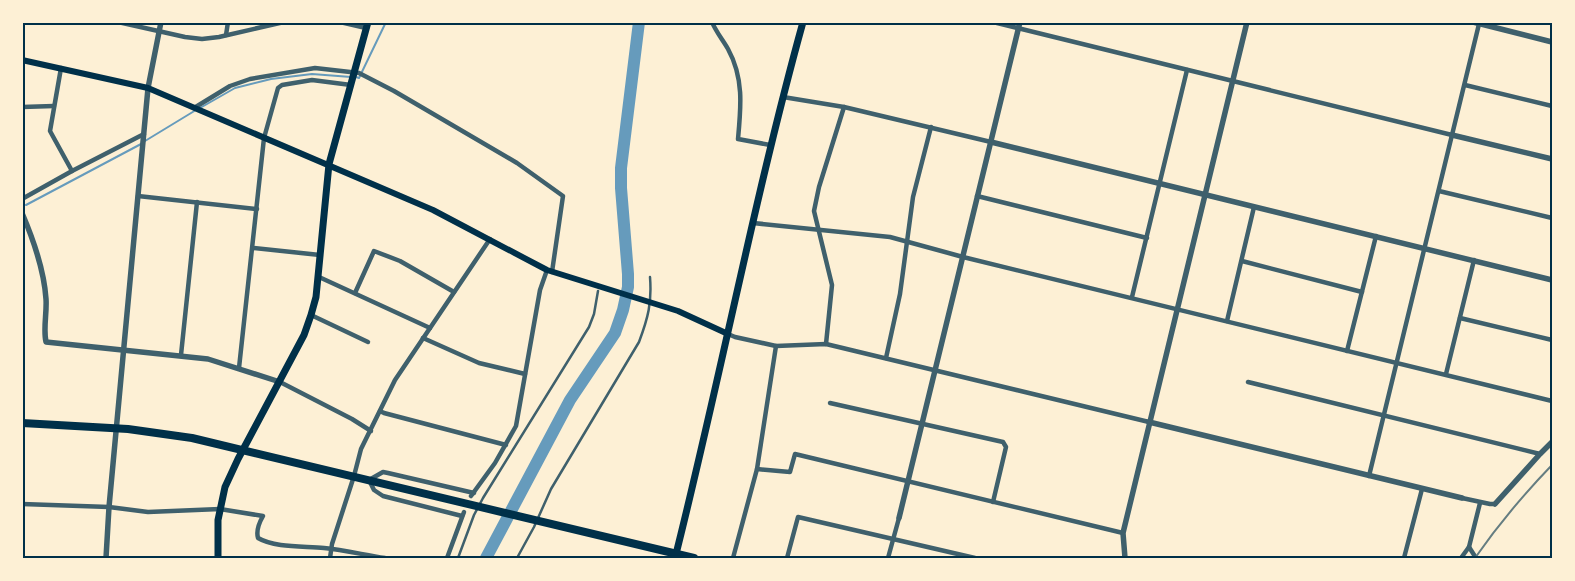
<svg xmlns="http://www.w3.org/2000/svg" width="1575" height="581" font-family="Roboto,sans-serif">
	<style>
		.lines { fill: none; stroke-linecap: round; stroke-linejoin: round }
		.stream { stroke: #669bbc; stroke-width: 2 }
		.river { stroke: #669bbc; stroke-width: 12 }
		.service { stroke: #3f606c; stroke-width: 2.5 }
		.minor { stroke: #3f606c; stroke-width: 4.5 }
		.tertiary { stroke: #3f606c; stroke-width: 5.5 }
		.secondary { stroke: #003049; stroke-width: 6 }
		.primary { stroke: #003049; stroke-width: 7 }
		.trunk { stroke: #003049; stroke-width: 8 }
		.rail { stroke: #657d81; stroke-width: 2 }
		.neatline { fill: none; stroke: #003049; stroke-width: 2 }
	</style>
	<rect width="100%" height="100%" fill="#fdf0d5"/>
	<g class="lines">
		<g class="stream">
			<path d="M 356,77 L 359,78 L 386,22"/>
			<path d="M 200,108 L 235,88 L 271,79 L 312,74 L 351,77"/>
			<path d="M 145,141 L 196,110"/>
			<path d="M 26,205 L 141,144"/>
		</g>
		<path class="river" d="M 486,558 L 570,400 L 615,333 L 623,310 L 628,287 L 628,274 L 621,188 L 621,168 L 639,22"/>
		<g class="service">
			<path d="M 458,558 L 474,515 L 483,498 L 589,327 L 594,314 L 598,291"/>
			<path d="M 517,558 L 534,527 L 551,489 L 639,342 C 648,318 652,303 650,277"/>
		</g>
		<g class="minor">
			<path d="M 118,22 L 185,37 L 202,39 L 219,37 L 284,22"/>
			<path d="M 340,22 L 366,28"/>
			<path d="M 712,22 C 716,32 723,40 728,49 C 744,78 741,107 738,139 L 770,145"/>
			<path d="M 993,22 L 1452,135"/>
			<path d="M 226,35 L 228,22"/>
			<path d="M 61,68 L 50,131 L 72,171"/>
			<path d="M 1465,85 L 1552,106"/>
			<path d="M 783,97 L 844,107 L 991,142"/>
			<path d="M 22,107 L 54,106"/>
			<path d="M 194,108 L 230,86 L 250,79 L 315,68 L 359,73 L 394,91 L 517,163 L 563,196 L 552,272"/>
			<path d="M 1439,191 L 1552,218"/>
			<path d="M 138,196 L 257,209"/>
			<path d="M 977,196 L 1147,238"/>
			<path d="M 22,199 L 72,171 L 144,134"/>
			<path d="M 753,223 L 890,237 L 963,257 L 1552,401"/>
			<path d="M 253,248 L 320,255"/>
			<path d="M 1242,261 L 1362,292"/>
			<path d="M 319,277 L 430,328"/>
			<path d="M 355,293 L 374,251 L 400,261 L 454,292"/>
			<path d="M 1132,297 L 1187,70"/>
			<path d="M 311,315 L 368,342"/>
			<path d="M 1460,318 L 1552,340"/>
			<path d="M 1227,321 L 1254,207"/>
			<path d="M 728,334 L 735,337 L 776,346 L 826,344 L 1149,422"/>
			<path d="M 423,338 L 479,363 L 525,374"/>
			<path d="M 826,344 L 832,285 L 814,211 L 819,187 L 844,107"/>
			<path d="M 1347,351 L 1376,236"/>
			<path d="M 181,355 L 197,202"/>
			<path d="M 886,358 L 900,294 L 913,197 L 931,127"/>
			<path d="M 239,368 L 264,138 L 278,88 L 282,85 L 312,80 L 351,85"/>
			<path d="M 1446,374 L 1474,260"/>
			<path d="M 280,382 L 352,419 L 371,431"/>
			<path d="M 1248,382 L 1540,454"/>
			<path d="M 830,403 L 1003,442 L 1006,447 L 993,502"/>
			<path d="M 380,411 L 384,413 L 506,445"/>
			<path d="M 757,469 L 790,472 L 795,454 L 1123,533"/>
			<path d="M 1369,476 L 1479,24"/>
			<path d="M 471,496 L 495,463 L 516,426 L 540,290 L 547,270"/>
			<path d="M 1462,498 L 1490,504 L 1495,504"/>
			<path d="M 22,504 L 109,507 L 148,512 L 220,509 L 263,516 C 259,523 256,531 258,538 C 275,548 304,546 324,548 C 344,550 365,555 385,558"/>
			<path d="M 462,516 L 383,496 L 374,490 L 369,480 L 383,472 L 388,473 L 474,493"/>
			<path d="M 1469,547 L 1476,558"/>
			<path d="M 330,558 L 332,544 L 354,476 L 361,449 L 395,380 L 490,239"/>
			<path d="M 447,558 L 464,512"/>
			<path d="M 733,558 L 757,469 L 776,346"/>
			<path d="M 787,558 L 798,517 L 975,558"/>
			<path d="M 888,558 L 899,518"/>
			<path d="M 1404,558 L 1422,489"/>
			<path d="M 1461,558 L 1469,547 L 1480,503"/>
		</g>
		<g class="tertiary">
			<path d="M 1473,22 L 1552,42"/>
			<path d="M 1452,135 L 1552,159"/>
			<path d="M 991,142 L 1552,280"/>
			<path d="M 22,213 C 34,241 44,269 46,299 C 47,313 43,329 46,342 L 208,359 L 280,382"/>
			<path d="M 1149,422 L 1462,498"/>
			<path d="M 1495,504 L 1540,454 L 1552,442"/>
			<path d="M 899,518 L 1020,22"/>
			<path d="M 106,558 L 109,507 L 148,88 L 161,22"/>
			<path d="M 1125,558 L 1123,533 L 1247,22"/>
		</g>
		<path class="secondary" d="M 22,60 L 148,88 L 433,210 L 547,270 L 678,311 L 728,334"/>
		<g class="primary">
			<path d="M 218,558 L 218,520 L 225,487 L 238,459 L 304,335 L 311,315 L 316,297 L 329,164 L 368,22"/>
			<path d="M 675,558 C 720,380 754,199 803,22"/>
		</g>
		<path class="trunk" d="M 22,423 L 128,429 L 192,438 L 694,558"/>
		<path class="rail" d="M 1475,558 C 1498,525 1524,494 1552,465"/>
	</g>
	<rect width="1575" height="581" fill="none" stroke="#fdf0d5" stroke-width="48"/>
	<rect x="24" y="24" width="1527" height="533" class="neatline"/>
</svg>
